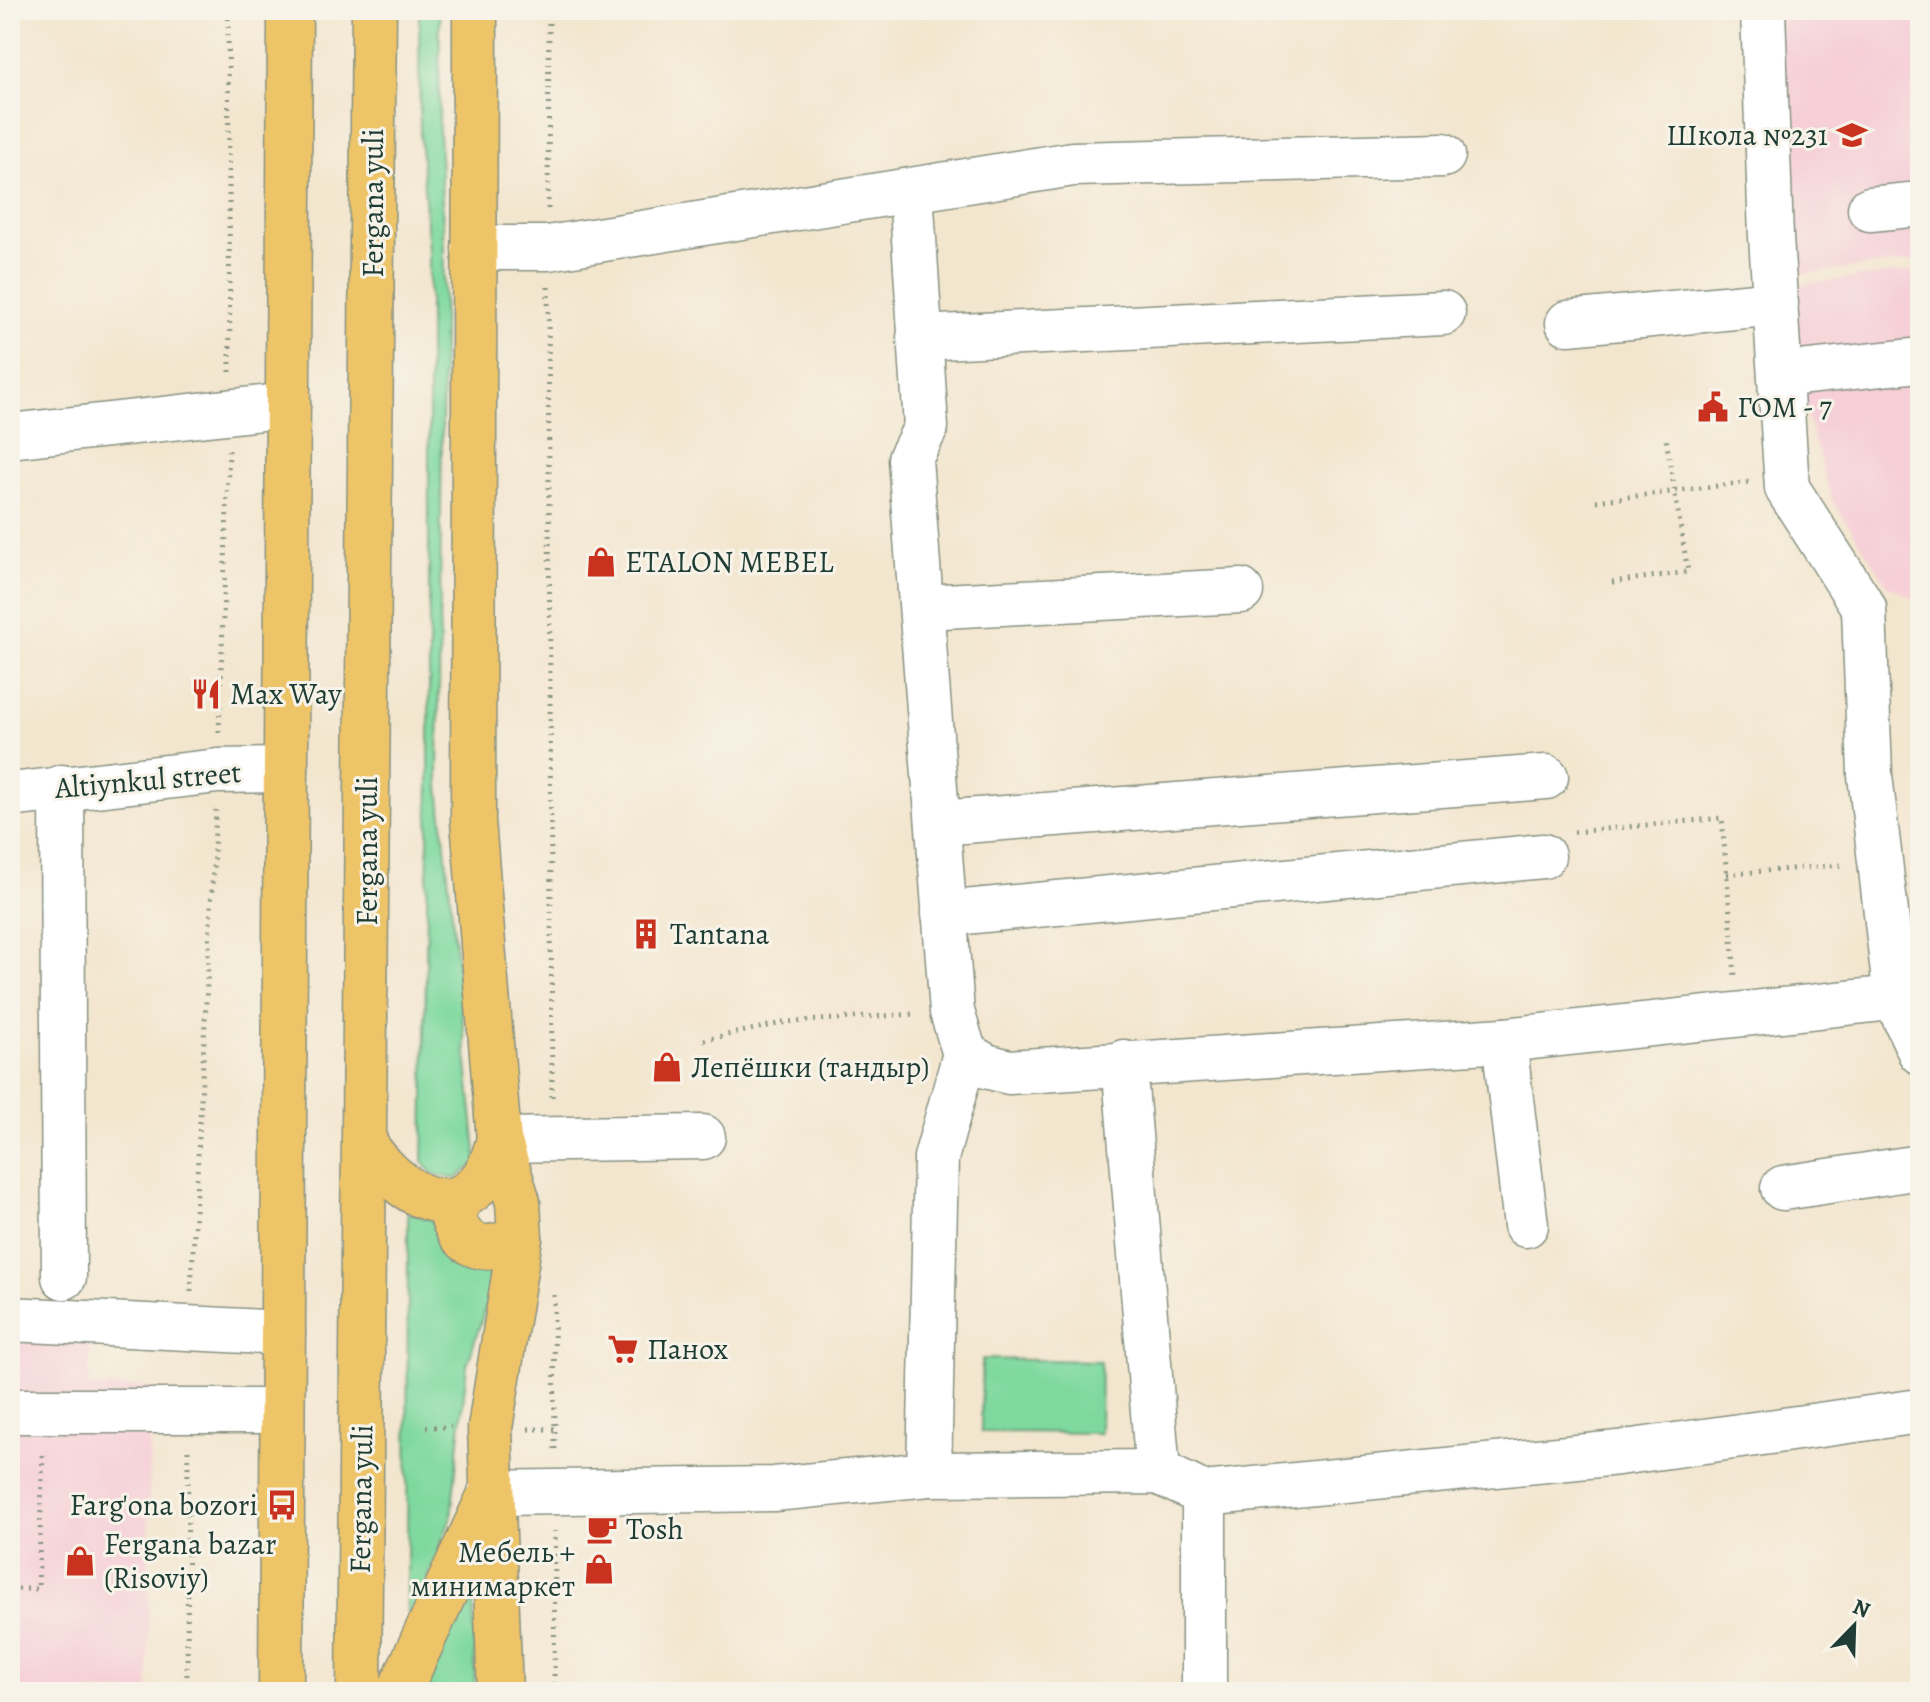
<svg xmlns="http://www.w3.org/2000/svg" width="1930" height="1702" font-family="Alegreya,serif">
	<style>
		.built { fill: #f6cfd7 }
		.grass { fill: #7fd99f; stroke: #4f8b6a; stroke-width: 2 }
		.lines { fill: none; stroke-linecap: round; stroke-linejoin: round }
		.minor-casing { stroke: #899282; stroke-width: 47 }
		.major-casing { stroke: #899282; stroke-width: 47 }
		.path { stroke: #899282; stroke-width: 5; stroke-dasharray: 2 6; stroke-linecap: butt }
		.minor { stroke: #fff; stroke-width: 44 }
		.major { stroke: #eec469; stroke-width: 44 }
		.labels { text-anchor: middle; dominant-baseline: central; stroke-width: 6; stroke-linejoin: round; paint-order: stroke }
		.poi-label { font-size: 30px; fill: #1f3d34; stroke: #f7f3e8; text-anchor: start }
		.street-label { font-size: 30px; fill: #1f3d34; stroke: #f7f3e8 }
	</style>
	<rect width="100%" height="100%" fill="#f7f3e8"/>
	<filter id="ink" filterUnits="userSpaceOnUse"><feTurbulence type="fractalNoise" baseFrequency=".0125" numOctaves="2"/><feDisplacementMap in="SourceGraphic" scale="16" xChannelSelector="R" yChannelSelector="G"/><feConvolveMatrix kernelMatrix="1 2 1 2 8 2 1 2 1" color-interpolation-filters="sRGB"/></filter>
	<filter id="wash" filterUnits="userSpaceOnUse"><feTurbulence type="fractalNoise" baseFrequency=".006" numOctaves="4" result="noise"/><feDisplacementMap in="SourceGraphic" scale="32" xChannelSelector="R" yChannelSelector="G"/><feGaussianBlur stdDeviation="1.8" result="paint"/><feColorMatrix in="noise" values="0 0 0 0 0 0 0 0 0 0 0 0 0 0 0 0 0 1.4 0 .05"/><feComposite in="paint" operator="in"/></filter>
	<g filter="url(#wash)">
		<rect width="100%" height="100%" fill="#f3e6cf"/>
		<g class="built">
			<path d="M 1776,10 L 1920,10 L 1920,260 L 1793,275 Z"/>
			<path d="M 1920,270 L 1920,601 L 1888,586 L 1831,498 L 1791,359 L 1786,286 Z"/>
			<path d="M 10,1340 L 90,1343 L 89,1387 L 150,1387 L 148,1692 L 10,1692 Z"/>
		</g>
		<g class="grass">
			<path d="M 419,10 L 440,10 L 439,132 L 444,250 L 438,776 L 477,1162 L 456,1179 L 433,1174 L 423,1162 L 429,779 L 429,251 L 420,135 Z"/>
			<path d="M 408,1212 L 446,1225 L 470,1263 L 497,1272 L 467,1365 L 451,1517 L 415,1612 L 407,1613 Z"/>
			<path d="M 982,1359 L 1101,1361 L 1100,1433 L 981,1432 Z"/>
			<path d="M 473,1574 L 475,1692 L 425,1692 Z"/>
		</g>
	</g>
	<g filter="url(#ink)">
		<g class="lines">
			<g class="minor-casing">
				<g id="minor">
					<path d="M 1763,10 L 1771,237 L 1787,488 L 1864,608 L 1870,775 L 1896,999 L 1920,1052"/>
					<path d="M 911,191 L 926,427 L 910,459 L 952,1012 L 965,1054 L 986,1066 L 1009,1072 L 1504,1040 L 1920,995"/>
					<path d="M 1870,209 L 1920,204"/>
					<path d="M 474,248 L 548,248 L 1073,164 L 1443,155"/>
					<path d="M 1568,323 L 1776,303"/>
					<path d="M 919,338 L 1443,313"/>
					<path d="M 1780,375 L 1920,360"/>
					<path d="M 10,436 L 288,405"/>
					<path d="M 923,607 L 1241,591"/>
					<path d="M 62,787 L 64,1277"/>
					<path d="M 10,795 L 218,771 L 286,770"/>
					<path d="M 938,823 L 1546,777"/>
					<path d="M 944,914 L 1543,856"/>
					<path d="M 1504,1040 L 1526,1225"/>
					<path d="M 1124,1062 L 1158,1472"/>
					<path d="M 499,1140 L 703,1137"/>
					<path d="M 1783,1188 L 1920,1167"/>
					<path d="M 10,1319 L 283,1333"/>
					<path d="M 10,1411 L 282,1411"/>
					<path d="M 929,1474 L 936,1158 L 965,1054"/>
					<path d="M 490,1493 L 774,1489 L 929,1474 L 1158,1472 L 1204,1494 L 1618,1453 L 1920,1411"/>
					<path d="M 1204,1692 L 1204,1494"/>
				</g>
			</g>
			<g class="major-casing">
				<g id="major">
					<path d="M 475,10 L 473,821 L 499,1140 L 518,1202 L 520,1238 L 490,1428 L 500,1692"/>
					<path d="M 365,1144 C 390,1183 448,1231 485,1175 C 492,1166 495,1151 499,1140"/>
					<path d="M 459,1198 L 453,1219 C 467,1255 491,1250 520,1238"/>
					<path d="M 281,1692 L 290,10"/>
					<path d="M 359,1692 L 374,10"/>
					<path d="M 399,1692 L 487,1501"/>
				</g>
			</g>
			<g class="path">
				<path d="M 228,10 L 230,372"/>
				<path d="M 548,209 L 549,10"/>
				<path d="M 548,287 L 552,1101"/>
				<path d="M 1596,501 L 1750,482"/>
				<path d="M 1612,582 L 1688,572 L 1666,439"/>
				<path d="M 219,732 L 229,450"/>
				<path d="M 1574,832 L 1722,818 L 1735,975"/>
				<path d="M 1727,874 L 1842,865"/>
				<path d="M 704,1040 L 787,1022 L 915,1014"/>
				<path d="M 191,1291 L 216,810"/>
				<path d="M 554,1295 L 555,1453"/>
				<path d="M 426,1427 L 451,1427"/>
				<path d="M 528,1429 L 555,1429"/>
				<path d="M 10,1589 L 38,1589 L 43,1451"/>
				<path d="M 187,1692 L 188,1449"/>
				<path d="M 554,1692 L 555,1531"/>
			</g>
			<use href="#minor" class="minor"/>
			<use href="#major" class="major"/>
		</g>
	</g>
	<defs>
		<g id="school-bare" transform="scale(2.4)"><path d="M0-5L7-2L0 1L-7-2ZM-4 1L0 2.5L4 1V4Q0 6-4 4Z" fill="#c8321e" stroke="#f7f3e8" stroke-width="2.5" paint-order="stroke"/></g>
		<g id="civic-bare" transform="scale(2.4)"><path d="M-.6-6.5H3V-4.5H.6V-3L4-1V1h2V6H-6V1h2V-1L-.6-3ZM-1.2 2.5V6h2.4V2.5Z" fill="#c8321e" stroke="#f7f3e8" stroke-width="2.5" paint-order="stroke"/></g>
		<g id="shop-bare" transform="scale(2.4)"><path d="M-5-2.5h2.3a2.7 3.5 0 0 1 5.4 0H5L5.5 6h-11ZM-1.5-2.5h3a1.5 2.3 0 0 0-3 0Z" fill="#c8321e" stroke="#f7f3e8" stroke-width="2.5" paint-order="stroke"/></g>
		<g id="restaurant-bare" transform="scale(2.4)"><path d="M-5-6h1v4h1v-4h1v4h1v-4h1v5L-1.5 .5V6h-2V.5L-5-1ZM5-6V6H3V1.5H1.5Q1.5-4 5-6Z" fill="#c8321e" stroke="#f7f3e8" stroke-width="2.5" paint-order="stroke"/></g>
		<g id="building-bare" transform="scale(2.4)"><path d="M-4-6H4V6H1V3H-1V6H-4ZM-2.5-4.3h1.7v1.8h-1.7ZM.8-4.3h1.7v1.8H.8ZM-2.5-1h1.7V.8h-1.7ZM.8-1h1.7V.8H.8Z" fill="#c8321e" stroke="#f7f3e8" stroke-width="2.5" paint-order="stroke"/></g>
		<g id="supermarket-bare" transform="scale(2.4)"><path d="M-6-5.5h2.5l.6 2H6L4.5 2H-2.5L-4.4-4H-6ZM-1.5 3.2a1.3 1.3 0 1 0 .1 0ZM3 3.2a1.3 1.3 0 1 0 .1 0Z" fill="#c8321e" stroke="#f7f3e8" stroke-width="2.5" paint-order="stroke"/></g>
		<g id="bus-bare" transform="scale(2.4)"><path d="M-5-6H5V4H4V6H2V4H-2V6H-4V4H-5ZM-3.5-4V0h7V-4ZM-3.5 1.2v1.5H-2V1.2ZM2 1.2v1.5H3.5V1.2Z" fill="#c8321e" stroke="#f7f3e8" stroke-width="2.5" paint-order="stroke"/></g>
		<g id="cafe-bare" transform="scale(2.4)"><path d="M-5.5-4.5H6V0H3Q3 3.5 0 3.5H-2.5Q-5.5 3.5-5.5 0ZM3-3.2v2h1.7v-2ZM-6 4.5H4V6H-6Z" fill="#c8321e" stroke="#f7f3e8" stroke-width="2.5" paint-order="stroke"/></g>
	</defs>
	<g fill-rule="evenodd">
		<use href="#school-bare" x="1852" y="135"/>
		<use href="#civic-bare" x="1713" y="407"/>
		<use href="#shop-bare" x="601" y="562"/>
		<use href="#restaurant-bare" x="206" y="694"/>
		<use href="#building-bare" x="646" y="934"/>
		<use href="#shop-bare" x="667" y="1067"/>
		<use href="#supermarket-bare" x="623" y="1349"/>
		<use href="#bus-bare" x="282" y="1505"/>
		<use href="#cafe-bare" x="602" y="1529"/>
		<use href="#shop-bare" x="80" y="1561"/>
		<use href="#shop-bare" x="599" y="1569"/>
	</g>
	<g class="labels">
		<g class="poi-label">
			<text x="1828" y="135" text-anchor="end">Школа №231</text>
			<text x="1737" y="407">ГОМ - 7</text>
			<text x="625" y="562">ETALON MEBEL</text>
			<text x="230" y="694">Max Way</text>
			<text x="670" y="934">Tantana</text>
			<text x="691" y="1067">Лепёшки (тандыр)</text>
			<text x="647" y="1349">Панох</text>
			<text x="258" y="1505" text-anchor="end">Farg'ona bozori</text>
			<text x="626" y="1529">Tosh</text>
			<text x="104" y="1544">Fergana bazar<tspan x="104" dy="34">(Risoviy)</tspan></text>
			<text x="575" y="1552" text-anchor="end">Мебель +<tspan x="575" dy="34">минимаркет</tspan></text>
		</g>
		<g class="street-label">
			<text transform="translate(373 203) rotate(-90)">Fergana yuli</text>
			<text transform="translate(148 780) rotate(-5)">Altiynkul street</text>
			<text transform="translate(367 851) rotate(-90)">Fergana yuli</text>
			<text transform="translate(361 1499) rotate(-89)">Fergana yuli</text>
		</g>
	</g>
	<rect width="1930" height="1702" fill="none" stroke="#f7f3e8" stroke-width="40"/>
	<g transform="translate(1854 1626) rotate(23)" stroke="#f7f3e8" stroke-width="6" paint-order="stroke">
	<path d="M0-6L14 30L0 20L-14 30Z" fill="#1f3d34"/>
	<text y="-12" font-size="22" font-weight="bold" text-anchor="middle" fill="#1f3d34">N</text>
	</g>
</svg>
